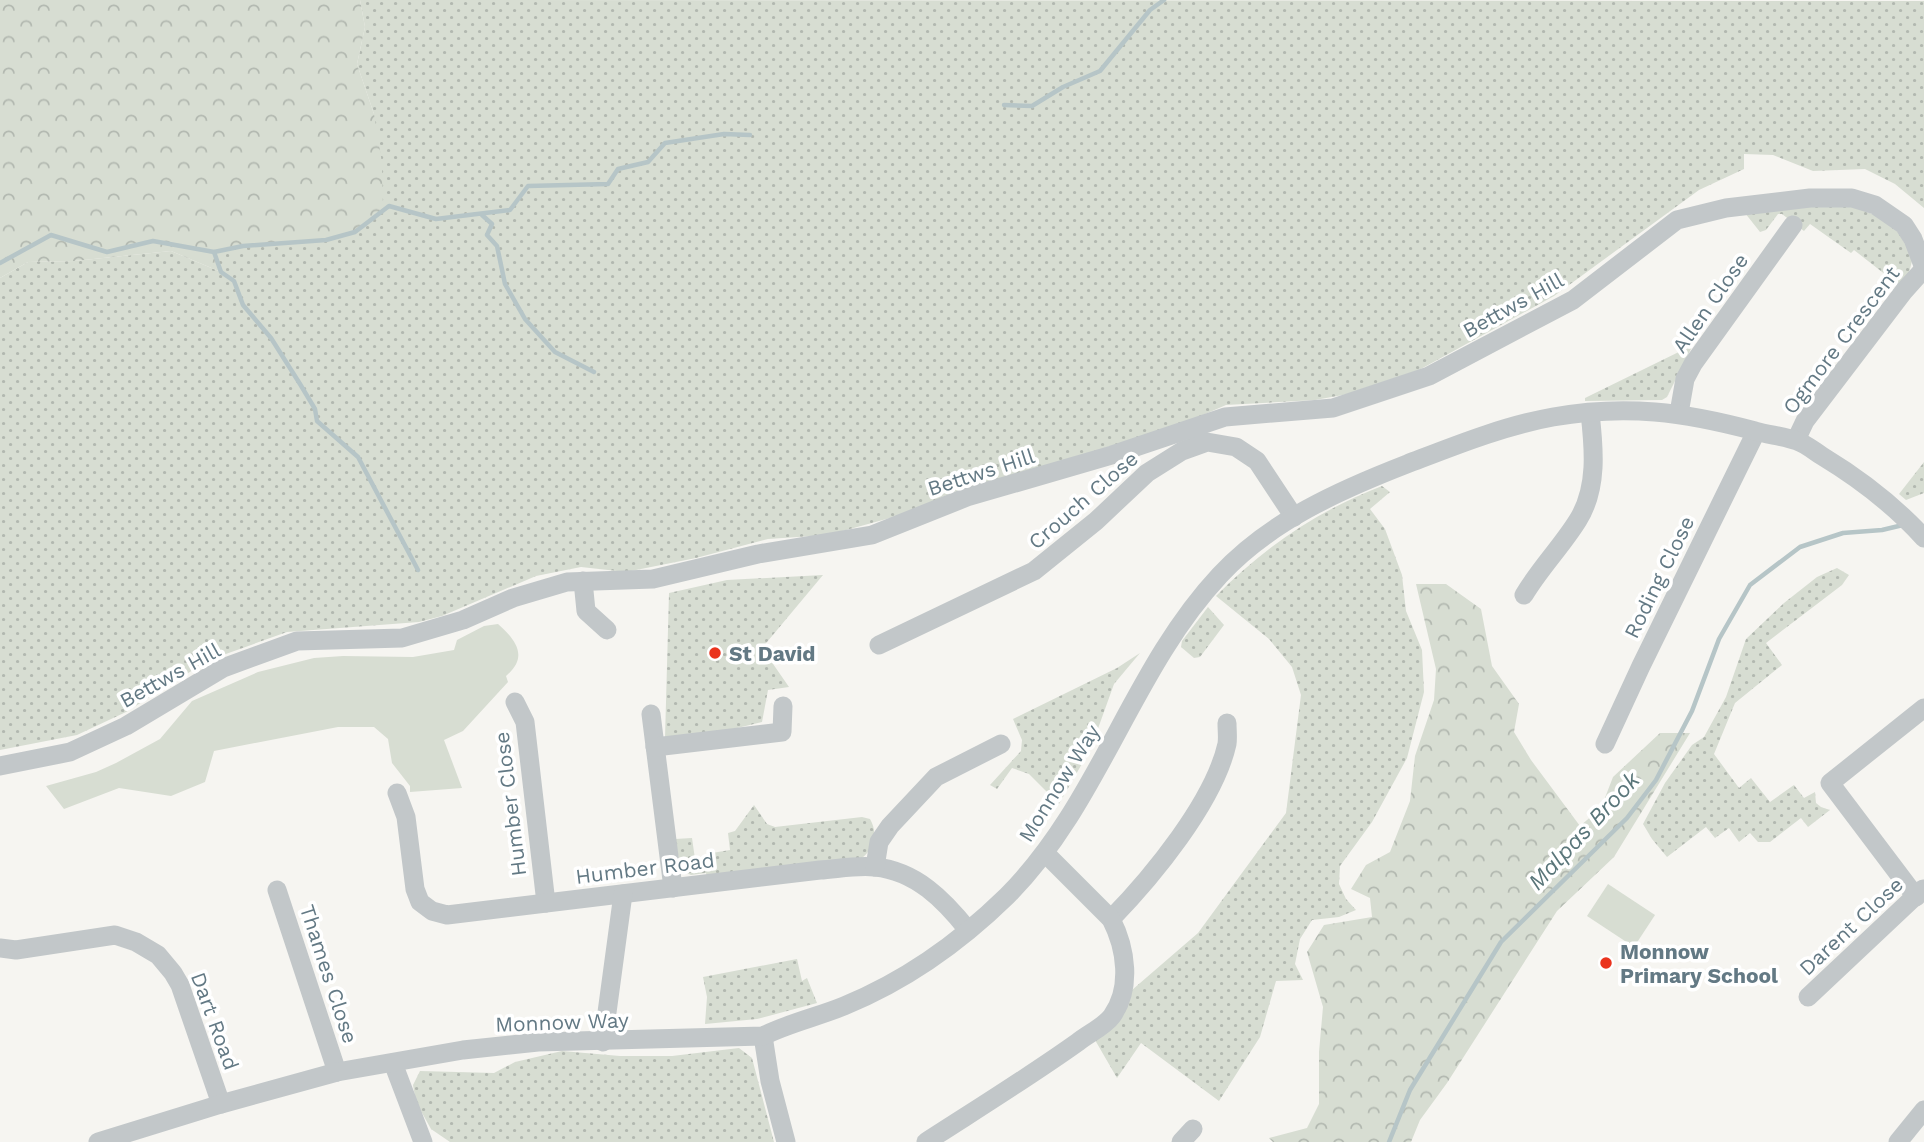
<svg xmlns="http://www.w3.org/2000/svg" width="1924" height="1142" font-family="'Work Sans',sans-serif">
	<style>
		.grass { fill: url(#grass-dots) }
		.forest { fill: url(#forest-crowns) }
		.park { fill: #d7ddd2 }
		.lines { fill: none; stroke-linecap: round; stroke-linejoin: round }
		.stream { stroke: #b6c5c7; stroke-width: 4.5 }
		.minor { stroke: #c2c7c9; stroke-width: 19 }
		.poi-dot { fill: #ea331d; stroke: #fff; stroke-width: 2.5 }
		.labels { text-anchor: middle; dominant-baseline: central; stroke-width: 7; stroke-linejoin: round; paint-order: stroke }
		.street-label { font-size: 21px; fill: #637984; stroke: #fff }
		.poi-label { font-size: 21px; font-weight: bold; fill: #637984; stroke: #fff; text-anchor: start }
		.water-label { font-size: 23px; font-style: italic; fill: #5a767a; stroke: #fff }
	</style>
	<defs>
		<pattern id="grass-dots" width="8" height="8" patternUnits="userSpaceOnUse" patternTransform="scale(1.75)"><rect width="8" height="8" fill="#d7ddd2"/><path d="M2 2h.1M6 6h.1" fill="none" stroke="#b2b8b0" stroke-width="1.8" stroke-linecap="round"/></pattern>
		<pattern id="forest-crowns" width="20" height="18" patternUnits="userSpaceOnUse" patternTransform="scale(1.75)"><rect width="20" height="18" fill="#d7ddd2"/><path d="M2 6a3 3 0 1 1 6 0M12 15a3 3 0 1 1 6 0" fill="none" stroke="#b2b8b0"/></pattern>
	</defs>
	<rect width="100%" height="100%" fill="#f6f5f1"/>
	<g class="grass">
		<path d="M 360,0 L 1924,1 L 1924,208 L 1895,184 L 1865,169 L 1813,171 L 1773,155 L 1744,154 L 1744,169 L 1699,190 L 1554,296 L 1419,370 L 1354,393 L 1315,400 L 1226,405 L 1173,428 L 954,492 L 901,515 L 828,535 L 768,539 L 696,558 L 626,572 L 581,567 L 536,576 L 442,616 L 419,622 L 287,632 L 209,660 L 126,712 L 77,735 L 0,750 L 0,278 L 28,262 L 74,261 L 171,251 L 221,272 L 214,252 L 243,246 L 374,114 L 357,64 L 365,27 Z"/>
		<path d="M 1850,205 L 1892,222 L 1913,257 L 1908,277 L 1900,286 L 1854,250 L 1851,253 L 1810,224 L 1804,231 L 1782,214 L 1778,214 L 1766,230 L 1760,232 L 1745,213 L 1791,207 Z"/>
		<path d="M 1693,345 L 1667,397 L 1662,400 L 1585,401 L 1585,398 Z"/>
		<path d="M 1924,462 L 1924,493 L 1906,500 L 1899,494 Z"/>
		<path d="M 1382,486 L 1390,492 L 1370,509 L 1385,529 L 1402,575 L 1406,611 L 1422,650 L 1424,692 L 1407,758 L 1372,822 L 1340,866 L 1339,884 L 1346,899 L 1356,910 L 1339,917 L 1312,920 L 1300,939 L 1295,964 L 1303,980 L 1276,981 L 1260,1037 L 1219,1101 L 1141,1043 L 1117,1078 L 1095,1040 L 1132,990 L 1198,933 L 1286,813 L 1301,695 L 1292,667 L 1269,639 L 1216,596 C 1264,547 1319,510 1382,486 Z"/>
		<path d="M 1837,568 L 1849,575 L 1842,585 L 1766,643 L 1782,665 L 1735,703 L 1714,754 L 1739,788 L 1751,778 L 1770,802 L 1794,785 L 1804,798 L 1815,792 L 1816,803 L 1821,807 L 1830,810 L 1808,827 L 1801,818 L 1770,842 L 1758,842 L 1750,833 L 1739,842 L 1729,828 L 1715,838 L 1706,827 L 1667,857 L 1652,839 L 1643,824 L 1665,783 L 1692,745 L 1704,737 L 1726,697 L 1746,639 L 1784,603 L 1817,577 Z"/>
		<path d="M 823,575 L 762,648 L 789,687 L 768,690 L 762,722 L 725,731 L 665,738 L 669,593 L 727,580 Z"/>
		<path d="M 1208,607 L 1224,625 L 1200,657 L 1194,658 L 1181,647 L 1182,641 Z"/>
		<path d="M 1140,653 L 1114,684 L 1091,748 L 1059,804 L 1029,774 L 1012,768 L 997,789 L 990,785 L 1021,751 L 1022,740 L 1013,719 L 1117,668 Z"/>
		<path d="M 754,805 L 767,824 L 775,827 L 862,817 L 870,819 C 879,834 873,851 859,860 L 707,877 L 706,873 L 691,875 L 681,870 L 675,839 L 692,838 L 695,859 L 712,856 L 712,853 L 730,850 L 728,833 L 735,831 Z"/>
		<path d="M 797,959 L 802,981 L 807,978 L 817,1003 L 757,1019 L 705,1024 L 707,997 L 703,977 Z"/>
		<path d="M 739,1048 L 752,1058 L 774,1142 L 450,1142 L 431,1129 L 416,1102 L 413,1085 L 420,1071 L 494,1073 L 515,1062 L 562,1051 L 620,1056 L 672,1056 Z"/>
	</g>
	<g class="forest">
		<path d="M 0,0 L 360,0 L 365,27 L 357,64 L 374,114 L 382,163 L 383,212 L 355,232 L 326,240 L 243,246 L 215,252 L 221,272 L 171,251 L 74,261 L 28,262 L 0,278 Z"/>
		<path d="M 1416,584 L 1446,584 L 1481,609 L 1492,666 L 1519,704 L 1514,732 L 1531,760 L 1580,826 L 1601,808 L 1613,777 L 1660,733 L 1690,733 L 1614,857 L 1557,911 L 1447,1083 L 1420,1120 L 1411,1142 L 1273,1142 L 1269,1138 L 1307,1128 L 1319,1104 L 1319,1052 L 1323,1007 L 1307,952 L 1324,925 L 1372,917 L 1370,898 L 1351,889 L 1366,865 L 1390,852 L 1410,801 L 1415,756 L 1434,700 L 1436,669 Z"/>
	</g>
	<g class="park">
		<path d="M 498,624 C 516,640 529,657 506,676 L 508,682 L 463,731 L 444,740 L 462,788 L 410,792 L 410,786 L 392,763 L 388,739 L 374,727 L 338,727 L 214,751 L 205,782 L 171,796 L 119,788 L 64,809 L 46,786 L 96,772 L 116,763 L 160,739 L 192,701 L 258,672 L 314,658 L 343,656 L 413,657 L 454,650 L 457,640 L 484,626 Z"/>
		<path d="M 1608,884 L 1655,915 L 1634,947 L 1587,916 Z"/>
	</g>
	<g class="lines">
		<g class="stream">
			<path d="M 1004,105 L 1032,106 L 1063,87 L 1100,71 L 1150,10 L 1164,0"/>
			<path d="M 482,215 L 492,224 L 487,235 L 497,246 L 505,284 L 525,319 L 555,352 L 594,372"/>
			<path d="M 214,252 L 221,272 L 234,281 L 243,305 L 271,338 L 300,384 L 315,409 L 317,421 L 358,457 L 418,570"/>
			<path d="M 0,263 L 51,235 L 107,252 L 153,241 L 214,252 L 243,246 L 326,240 L 355,232 L 389,206 L 436,219 L 510,210 L 528,186 L 608,184 L 618,169 L 648,162 L 665,143 L 724,134 L 750,135"/>
			<path d="M 1389,1142 L 1410,1090 L 1501,942 L 1627,818 L 1656,780 L 1692,711 L 1719,639 L 1750,585 L 1800,547 L 1843,533 L 1882,530 L 1903,525"/>
		</g>
		<g class="minor">
			<path d="M 1679,413 L 1685,379 L 1693,364 L 1793,225"/>
			<path d="M 1796,440 L 1805,421 L 1904,291 L 1924,269"/>
			<path d="M 583,581 L 586,611 L 607,630"/>
			<path d="M 1524,595 C 1540,568 1562,546 1578,520 C 1598,488 1594,448 1590,413"/>
			<path d="M 879,645 L 1034,571 L 1096,521 L 1147,473 L 1182,451 L 1207,442 L 1236,447 L 1257,461 L 1294,517"/>
			<path d="M 515,702 L 525,722 L 546,903"/>
			<path d="M 651,714 L 673,888"/>
			<path d="M 1605,744 L 1641,666 L 1756,432"/>
			<path d="M 655,747 L 782,732 L 783,706"/>
			<path d="M 0,766 L 70,752 L 126,726 L 223,668 L 297,641 L 402,638 L 463,620 L 513,598 L 567,582 L 653,579 L 758,554 L 872,535 L 967,497 L 1112,455 L 1225,417 L 1333,408 L 1429,376 L 1573,300 L 1677,220 L 1726,208 L 1810,198 L 1852,198 L 1875,205 L 1904,225 L 1913,239 L 1924,268"/>
			<path d="M 397,793 L 406,817 L 415,889 L 420,902 L 432,911 L 447,915 L 820,870 C 837,869 857,865 875,867 C 916,871 944,900 968,930"/>
			<path d="M 875,867 L 879,842 L 890,826 L 936,777 L 1001,744"/>
			<path d="M 277,890 L 337,1072"/>
			<path d="M 1916,897 L 1830,783 L 1924,708"/>
			<path d="M 1111,919 C 1152,877 1214,802 1227,744 C 1228,738 1227,730 1227,723"/>
			<path d="M 0,948 L 16,950 L 115,935 L 136,942 L 158,955 L 173,973 L 180,985 L 221,1104"/>
			<path d="M 1808,997 L 1923,889"/>
			<path d="M 763,1036 L 770,1081 L 786,1142"/>
			<path d="M 603,1042 L 623,894"/>
			<path d="M 393,1063 L 423,1142"/>
			<path d="M 98,1142 L 221,1104 L 337,1072 L 463,1050 L 538,1042 L 763,1036 C 789,1023 817,1017 844,1006 C 905,981 960,942 1007,896 C 1100,803 1131,670 1220,575 C 1270,521 1340,490 1407,464 C 1454,446 1503,426 1553,417 C 1626,404 1684,412 1755,431 C 1768,435 1784,436 1797,441 C 1806,444 1814,451 1822,456 C 1860,479 1894,505 1924,538"/>
			<path d="M 926,1142 C 977,1109 1029,1077 1078,1042 C 1088,1034 1105,1026 1112,1016 C 1132,988 1126,948 1111,919 L 1045,853"/>
			<path d="M 1181,1142 L 1193,1129"/>
			<path d="M 1898,1142 L 1924,1110"/>
		</g>
	</g>
	<g class="poi-dot">
		<circle cx="715" cy="653" r="7"/>
		<circle cx="1606" cy="963" r="7"/>
	</g>
	<g class="labels">
		<g class="street-label">
			<text transform="translate(1710 303) rotate(-55)">Allen Close</text>
			<text transform="translate(1513 305) rotate(-29)">Bettws Hill</text>
			<text transform="translate(1841 340) rotate(-53)">Ogmore Crescent</text>
			<text transform="translate(981 472) rotate(-18)">Bettws Hill</text>
			<text transform="translate(1083 500) rotate(-41)">Crouch Close</text>
			<text transform="translate(1659 577) rotate(-64)">Roding Close</text>
			<text transform="translate(170 675) rotate(-29)">Bettws Hill</text>
			<text transform="translate(1059 783) rotate(-58)">Monnow Way</text>
			<text transform="translate(510 804) rotate(-97)">Humber Close</text>
			<text transform="translate(645 868) rotate(-7)">Humber Road</text>
			<text transform="translate(1851 926) rotate(-43)">Darent Close</text>
			<text transform="translate(329 974) rotate(72)">Thames Close</text>
			<text transform="translate(215 1021) rotate(70)">Dart Road</text>
			<text transform="translate(562 1022) rotate(-2)">Monnow Way</text>
		</g>
		<g class="poi-label">
			<text x="729" y="653">St David</text>
			<text x="1620" y="951">Monnow<tspan x="1620" dy="24">Primary School</tspan></text>
		</g>
		<g class="water-label">
			<text transform="translate(1584 831) rotate(-47)">Malpas Brook</text>
		</g>
	</g>
</svg>
